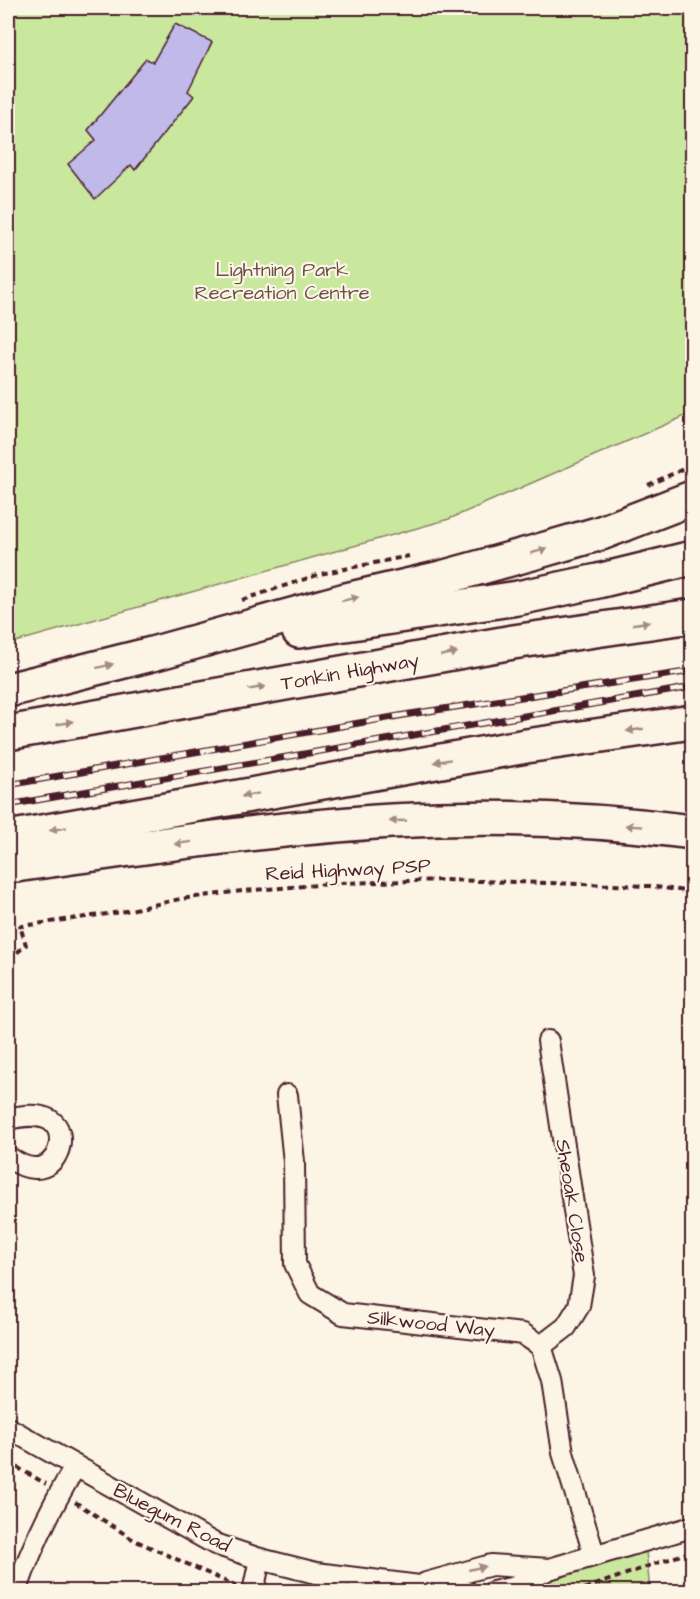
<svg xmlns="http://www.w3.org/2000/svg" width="700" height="1599" font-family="'Architects Daughter',sans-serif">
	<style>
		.green { fill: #cae79e; stroke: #8a8364; stroke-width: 1.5 }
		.building { fill: #c0b9ea; stroke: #4a1f2b; stroke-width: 1.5 }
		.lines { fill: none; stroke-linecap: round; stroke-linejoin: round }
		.street-casing { stroke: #4a1f2b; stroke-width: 24 }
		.highway-casing { stroke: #4a1f2b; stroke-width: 38 }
		.path { stroke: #4a1f2b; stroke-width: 4; stroke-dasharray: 6 4.5; stroke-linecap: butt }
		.street { stroke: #fcf5e5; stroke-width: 20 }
		.highway { stroke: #fcf5e5; stroke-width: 33 }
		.rail-casing { stroke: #4a1f2b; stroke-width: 7 }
		.rail { stroke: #fcf5e5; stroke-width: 4.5; stroke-dasharray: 14; stroke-linecap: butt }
		.oneway { fill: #a38a88 }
		.labels { text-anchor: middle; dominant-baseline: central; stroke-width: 4.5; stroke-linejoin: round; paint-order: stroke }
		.park-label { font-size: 20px; fill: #6a5148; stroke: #fcf5e5 }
		.street-label { font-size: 20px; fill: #4a1f2b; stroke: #fcf5e5 }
	</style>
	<rect width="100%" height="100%" fill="#fcf5e5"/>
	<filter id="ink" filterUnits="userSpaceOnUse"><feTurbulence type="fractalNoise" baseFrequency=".0167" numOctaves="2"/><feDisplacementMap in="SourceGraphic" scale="12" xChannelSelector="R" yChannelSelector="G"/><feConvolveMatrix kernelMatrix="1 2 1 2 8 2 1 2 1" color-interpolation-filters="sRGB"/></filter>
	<g filter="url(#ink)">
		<g class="green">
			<path d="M 8,8 L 692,8 L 692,413 L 449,519 L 8,644 Z"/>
			<path d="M 646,1551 L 650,1591 L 518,1592 L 529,1586 Z"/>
		</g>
		<path class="building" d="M 175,24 L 212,42 L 188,91 L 194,96 L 135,170 L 131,165 L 95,199 L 68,164 L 96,140 L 88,130 L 146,59 L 153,62 Z"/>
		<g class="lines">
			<g class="street-casing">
				<g id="street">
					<path d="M 287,1095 L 294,1162 L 295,1264 L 310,1294 L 343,1314 L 523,1334 L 541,1346 L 552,1381 L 563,1453 L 594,1554"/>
					<path d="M 8,1119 C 21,1116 37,1113 50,1120 C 70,1133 58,1170 34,1168 C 25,1168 15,1162 8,1157"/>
					<path d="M 541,1346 L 566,1327 L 579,1306 L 584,1276 L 548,1041"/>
					<path d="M 8,1428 L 215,1544 L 260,1559 L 316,1573 L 467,1592"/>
					<path d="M 426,1583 L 491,1565 L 549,1569"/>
					<path d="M 16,1592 C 31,1548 51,1507 75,1467"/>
					<path d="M 253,1592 L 260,1559"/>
					<path d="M 493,1592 L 515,1587 L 549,1569 L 692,1527"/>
				</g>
			</g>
			<g class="highway-casing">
				<g id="highway">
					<path d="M 299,631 L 518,598 L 598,581 L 692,558"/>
					<path d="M 8,690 L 152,654 L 346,600 L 445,577 L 532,553 L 601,533 L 692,498"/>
					<path d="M 8,733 L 513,642 L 692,616"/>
					<path d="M 8,838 L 526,746 L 692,722"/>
					<path d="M 8,866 C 135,848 264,829 392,821 C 492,815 594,819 692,832"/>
				</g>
			</g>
			<g class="path">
				<path d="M 648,485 L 692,465"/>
				<path d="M 242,600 L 320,574 L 409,556"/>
				<path d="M 8,928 L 121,912 L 180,899 L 242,891 L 342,883 L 446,880 L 649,886 L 692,892"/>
				<path d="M 8,957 L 13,956 L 26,945 L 20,926"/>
				<path d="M 8,1462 L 46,1484"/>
				<path d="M 75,1502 L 134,1540 L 236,1586"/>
				<path d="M 575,1592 L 692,1551"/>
			</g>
			<use href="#street" class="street"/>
			<use href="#highway" class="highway"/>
			<g class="rail-casing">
				<g id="rail">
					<path d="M 8,785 L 410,714 L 692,671"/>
					<path d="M 8,805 L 692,687"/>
				</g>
			</g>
			<use href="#rail" class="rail"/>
		</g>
		<defs><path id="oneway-solid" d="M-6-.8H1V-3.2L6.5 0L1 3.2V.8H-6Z" transform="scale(1.5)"/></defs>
		<g class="oneway">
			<use href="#oneway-solid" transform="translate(539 551) rotate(-16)"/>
			<use href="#oneway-solid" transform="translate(350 599) rotate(-14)"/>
			<use href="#oneway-solid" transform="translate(641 623) rotate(-8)"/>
			<use href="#oneway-solid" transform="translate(449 654) rotate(-10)"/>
			<use href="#oneway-solid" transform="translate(105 666) rotate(-14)"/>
			<use href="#oneway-solid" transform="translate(257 688) rotate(-10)"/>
			<use href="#oneway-solid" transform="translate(65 723) rotate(-10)"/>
			<use href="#oneway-solid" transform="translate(635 730) rotate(172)"/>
			<use href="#oneway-solid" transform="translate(442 761) rotate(170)"/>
			<use href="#oneway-solid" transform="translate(250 795) rotate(170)"/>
			<use href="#oneway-solid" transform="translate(398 821) rotate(178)"/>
			<use href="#oneway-solid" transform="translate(634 826) rotate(-176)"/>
			<use href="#oneway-solid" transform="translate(58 829) rotate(170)"/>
			<use href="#oneway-solid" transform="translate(183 843) rotate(173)"/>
			<use href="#oneway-solid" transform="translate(477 1568) rotate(-13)"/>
		</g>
	</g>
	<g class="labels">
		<g class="park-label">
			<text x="282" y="270">Lightning Park<tspan x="282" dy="23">Recreation Centre</tspan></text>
		</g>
		<g class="street-label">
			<text transform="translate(350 672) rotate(-10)">Tonkin Highway</text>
			<text transform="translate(348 870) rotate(-3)">Reid Highway PSP</text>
			<text transform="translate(572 1201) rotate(81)">Sheoak Close</text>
			<text transform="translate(431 1324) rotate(6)">Silkwood Way</text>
			<text transform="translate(172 1518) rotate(27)">Bluegum Road</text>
		</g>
	</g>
	<rect width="700" height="1599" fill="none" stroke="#fcf5e5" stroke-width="30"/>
	<rect x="15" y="15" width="670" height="1569" fill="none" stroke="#4a1f2b" stroke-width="2" filter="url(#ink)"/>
</svg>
